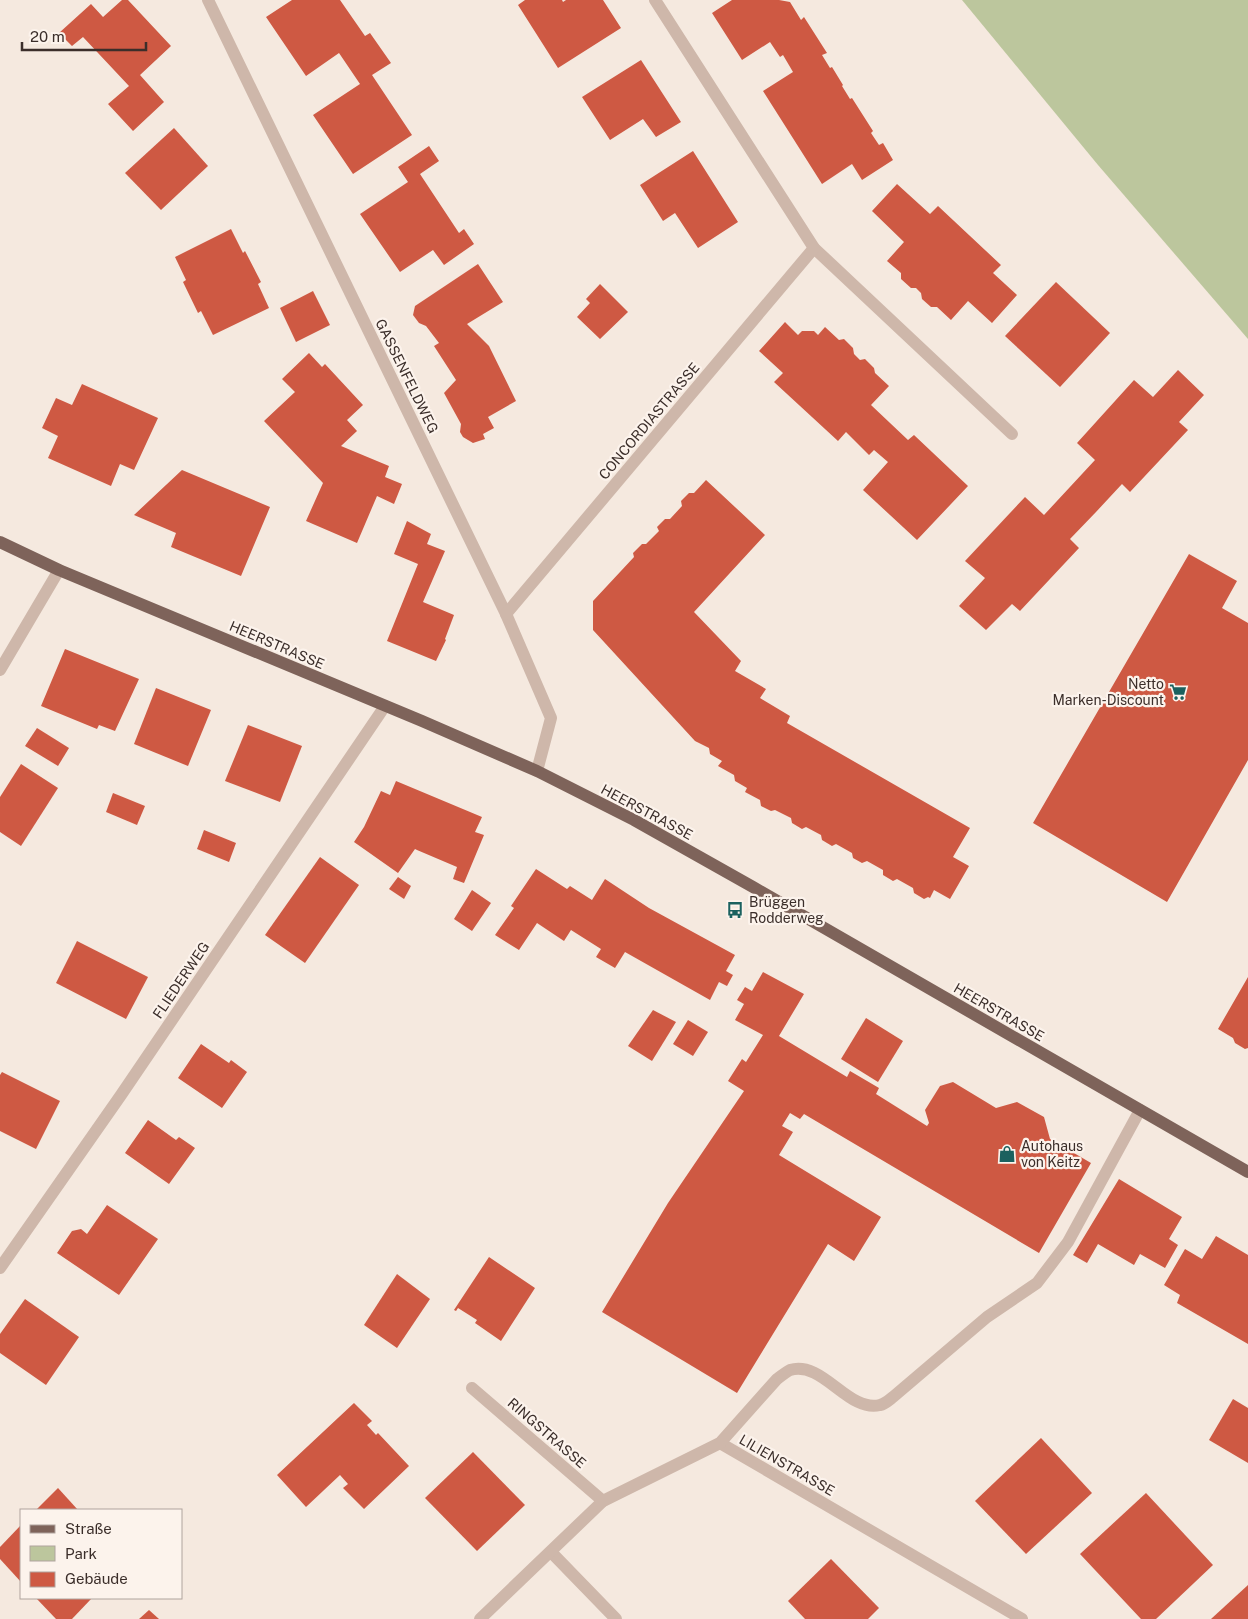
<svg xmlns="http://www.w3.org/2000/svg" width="1248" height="1619" font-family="'Public Sans',sans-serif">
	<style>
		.green { fill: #bcc69d }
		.building { fill: #ce5943 }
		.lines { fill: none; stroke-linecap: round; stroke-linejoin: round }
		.minor { stroke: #ceb7aa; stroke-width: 12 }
		.major { stroke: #7e635a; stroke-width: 12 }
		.labels { text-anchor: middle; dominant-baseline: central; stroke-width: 4.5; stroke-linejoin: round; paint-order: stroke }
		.street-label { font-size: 14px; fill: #3b2e2a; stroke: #fcf3ec }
		.poi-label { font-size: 14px; fill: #3b2e2a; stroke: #fcf3ec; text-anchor: start }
	</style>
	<rect width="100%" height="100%" fill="#f5e9df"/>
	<path class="green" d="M 962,0 L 1248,0 L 1248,339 L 1098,165 Z"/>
	<g class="building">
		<path d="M 122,0 L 128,0 L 171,46 L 140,75 L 164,102 L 133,131 L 108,104 L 129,86 L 83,37 L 72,46 L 59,33 L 91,4 L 103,17 Z"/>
		<path d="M 292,0 L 340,0 L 365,36 L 370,33 L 391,63 L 372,75 L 412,135 L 353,174 L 313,115 L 360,84 L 339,53 L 306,76 L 266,17 Z"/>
		<path d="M 525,0 L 562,0 L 563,2 L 566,0 L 603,0 L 621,28 L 558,68 L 518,5 Z"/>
		<path d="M 732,0 L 779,0 L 790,2 L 801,20 L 804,17 L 827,53 L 822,55 L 830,68 L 832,67 L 843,85 L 842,86 L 850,99 L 852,98 L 873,131 L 871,133 L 879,145 L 883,143 L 893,160 L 862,180 L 852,164 L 822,184 L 763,91 L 793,72 L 783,55 L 780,57 L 770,42 L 742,60 L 712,13 Z"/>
		<path d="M 641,60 L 681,122 L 656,137 L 643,119 L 610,140 L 582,97 Z"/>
		<path d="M 174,128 L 208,166 L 161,210 L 125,173 Z"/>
		<path d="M 429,146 L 439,161 L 420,174 L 459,233 L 464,229 L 474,244 L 444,265 L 433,250 L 400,272 L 360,214 L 408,182 L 398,167 Z"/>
		<path d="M 693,151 L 738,222 L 698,248 L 675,213 L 663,221 L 640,185 Z"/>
		<path d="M 897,184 L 930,214 L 938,206 L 1001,265 L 993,273 L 1017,295 L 992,323 L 968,301 L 951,320 L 937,307 L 931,307 L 922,299 L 921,293 L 916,288 L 911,288 L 901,279 L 901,273 L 887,261 L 904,242 L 872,211 Z"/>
		<path d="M 231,229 L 243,253 L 245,251 L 261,282 L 258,284 L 269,308 L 213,335 L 201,311 L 198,313 L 183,282 L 186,280 L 175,257 Z"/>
		<path d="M 478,264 L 503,302 L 467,324 L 489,346 L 516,401 L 488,417 L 494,428 L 483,434 L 485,439 L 473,443 L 463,437 L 460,432 L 461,424 L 444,393 L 456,380 L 434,346 L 439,343 L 426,326 L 419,323 L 413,315 L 415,306 Z"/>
		<path d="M 1056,282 L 1110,333 L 1060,387 L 1005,336 Z"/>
		<path d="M 600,284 L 628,312 L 600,339 L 577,317 L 590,303 L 586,299 Z"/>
		<path d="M 313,291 L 330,325 L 296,342 L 280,308 Z"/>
		<path d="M 785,322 L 798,335 L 802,331 L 814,331 L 818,335 L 825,327 L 839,340 L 844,339 L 853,348 L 854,354 L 860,360 L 865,359 L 874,368 L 875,373 L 889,386 L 871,405 L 908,440 L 914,435 L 968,486 L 917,540 L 863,490 L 888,462 L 874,450 L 869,455 L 846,432 L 838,441 L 774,382 L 783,373 L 759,351 Z"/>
		<path d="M 309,353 L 322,367 L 325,364 L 363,405 L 347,420 L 357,431 L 341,446 L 389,466 L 385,477 L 402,484 L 394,504 L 377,496 L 357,543 L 306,521 L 323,483 L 264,421 L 295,392 L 282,379 Z"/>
		<path d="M 1178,370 L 1204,395 L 1179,422 L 1188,430 L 1130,492 L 1122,484 L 1096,512 L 1070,539 L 1079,548 L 1020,611 L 1012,604 L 986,630 L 959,606 L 985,578 L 965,561 L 1025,497 L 1044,515 L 1095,460 L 1077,443 L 1134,380 L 1153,397 Z"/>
		<path d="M 82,384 L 158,418 L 134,470 L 120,464 L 111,486 L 48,458 L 58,436 L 42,428 L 56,398 L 72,405 Z"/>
		<path d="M 182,470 L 270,507 L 241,576 L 171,547 L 176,533 L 134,515 Z"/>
		<path d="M 706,480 L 765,535 L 694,612 L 741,661 L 735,671 L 766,689 L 760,698 L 790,716 L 787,723 L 970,828 L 953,857 L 969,866 L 950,899 L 934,890 L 930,898 L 928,897 L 924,899 L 914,893 L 913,888 L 897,879 L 893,881 L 883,875 L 883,870 L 867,861 L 862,863 L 853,858 L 852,853 L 836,844 L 832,846 L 822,840 L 821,835 L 806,827 L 802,829 L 792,823 L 791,818 L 775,810 L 771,811 L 761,806 L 760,800 L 745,792 L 747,788 L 735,781 L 734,775 L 718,766 L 722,761 L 710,754 L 709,748 L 695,741 L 593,630 L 593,601 L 634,557 L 633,553 L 642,544 L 646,544 L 659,531 L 657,527 L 665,519 L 670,519 L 682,506 L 681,501 L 689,493 L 694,493 Z"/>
		<path d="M 407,521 L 431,534 L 427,544 L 445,551 L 423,602 L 454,615 L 445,639 L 446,640 L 436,661 L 387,641 L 418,564 L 394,554 Z"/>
		<path d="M 1189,554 L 1237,581 L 1222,608 L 1248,623 L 1248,760 L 1167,902 L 1033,823 Z"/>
		<path d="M 65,649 L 139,679 L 115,731 L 99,725 L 97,729 L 41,706 Z"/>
		<path d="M 156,688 L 211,710 L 188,766 L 134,744 Z"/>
		<path d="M 248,725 L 302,746 L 280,802 L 225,781 Z"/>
		<path d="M 37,728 L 69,748 L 58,766 L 25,746 Z"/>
		<path d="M 21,764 L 58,788 L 21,846 L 0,832 L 0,797 Z"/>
		<path d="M 396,781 L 482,817 L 475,832 L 484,835 L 464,883 L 453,879 L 457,867 L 417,850 L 415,849 L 398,873 L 354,842 L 364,827 L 381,791 L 390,795 Z"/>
		<path d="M 113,793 L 145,806 L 137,825 L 106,812 Z"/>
		<path d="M 204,830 L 236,843 L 229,862 L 197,849 Z"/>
		<path d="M 320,857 L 359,885 L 305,963 L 265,935 Z"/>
		<path d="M 536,869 L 567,889 L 570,886 L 592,900 L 605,879 L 649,908 L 735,955 L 726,971 L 733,975 L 727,986 L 719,982 L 710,1000 L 625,952 L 615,968 L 596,957 L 601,949 L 571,930 L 564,941 L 537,923 L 519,950 L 495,935 L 514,908 L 511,906 Z"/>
		<path d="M 398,877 L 411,886 L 404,899 L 389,889 Z"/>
		<path d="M 472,890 L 491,903 L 472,931 L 454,919 Z"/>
		<path d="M 77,941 L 148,977 L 126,1019 L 56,983 Z"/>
		<path d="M 763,972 L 804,994 L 779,1036 L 847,1077 L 850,1071 L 879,1088 L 876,1094 L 927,1126 L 929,1123 L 925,1110 L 940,1086 L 953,1082 L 996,1108 L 1017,1102 L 1044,1117 L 1050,1139 L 1091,1163 L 1039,1253 L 804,1114 L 800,1119 L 790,1113 L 782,1126 L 793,1132 L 779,1155 L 881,1217 L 854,1261 L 828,1244 L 737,1393 L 602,1312 L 668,1203 L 744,1091 L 728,1081 L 742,1059 L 746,1062 L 763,1035 L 735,1020 L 744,1004 L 737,1000 L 745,987 L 752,991 Z"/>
		<path d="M 1248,977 L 1248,1048 L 1245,1049 L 1235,1043 L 1233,1038 L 1218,1029 Z"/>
		<path d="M 653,1010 L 676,1022 L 652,1061 L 628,1046 Z"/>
		<path d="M 866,1018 L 903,1041 L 878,1082 L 841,1059 Z"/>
		<path d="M 688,1020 L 708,1032 L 693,1056 L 673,1044 Z"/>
		<path d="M 201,1044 L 229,1063 L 231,1060 L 247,1072 L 222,1108 L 178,1078 Z"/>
		<path d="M 2,1072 L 60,1101 L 36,1149 L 0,1131 L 0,1075 Z"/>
		<path d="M 148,1120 L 176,1140 L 179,1137 L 195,1148 L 169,1184 L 125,1153 Z"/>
		<path d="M 1119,1179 L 1182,1217 L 1169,1239 L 1178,1245 L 1165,1268 L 1140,1254 L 1134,1265 L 1098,1244 L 1087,1263 L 1073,1255 Z"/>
		<path d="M 107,1205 L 158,1239 L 119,1295 L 57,1253 L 72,1231 L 81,1229 L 87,1234 Z"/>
		<path d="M 1216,1236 L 1248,1255 L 1248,1344 L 1177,1303 L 1180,1295 L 1164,1285 L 1185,1249 L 1202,1259 Z"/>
		<path d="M 489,1257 L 535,1288 L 501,1341 L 475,1323 L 477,1320 L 458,1308 L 456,1311 L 454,1310 Z"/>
		<path d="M 397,1274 L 430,1299 L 397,1348 L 364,1325 Z"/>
		<path d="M 25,1299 L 79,1337 L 46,1385 L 0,1353 L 0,1334 Z"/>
		<path d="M 1233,1399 L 1248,1408 L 1248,1463 L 1209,1440 Z"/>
		<path d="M 354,1403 L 372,1421 L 367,1425 L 376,1435 L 378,1433 L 409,1466 L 364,1509 L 343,1488 L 348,1484 L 340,1475 L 306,1507 L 277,1475 Z"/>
		<path d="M 1041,1438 L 1092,1493 L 1026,1554 L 975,1501 Z"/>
		<path d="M 473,1452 L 525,1505 L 477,1551 L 425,1498 Z"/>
		<path d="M 58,1488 L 78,1510 L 36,1510 Z"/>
		<path d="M 1146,1493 L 1213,1565 L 1156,1619 L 1141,1619 L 1080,1554 Z"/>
		<path d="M 21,1525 L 21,1582 L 0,1559 L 0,1547 Z"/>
		<path d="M 831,1559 L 879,1608 L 868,1619 L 805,1619 L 788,1601 Z"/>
		<path d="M 1248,1585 L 1248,1619 L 1211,1619 Z"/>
		<path d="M 36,1598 L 92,1598 L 72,1619 L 56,1619 Z"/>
		<path d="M 149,1610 L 159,1619 L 139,1619 Z"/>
	</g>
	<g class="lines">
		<g class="minor">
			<path d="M 208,0 L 506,614 L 551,718 L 537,771"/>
			<path d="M 655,0 L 814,248 L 1012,434"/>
			<path d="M 506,614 L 814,248"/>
			<path d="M 0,670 L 59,570"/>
			<path d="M 0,1268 L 121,1095 L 385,706"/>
			<path d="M 472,1388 L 603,1501"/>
			<path d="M 720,1443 L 1022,1619"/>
			<path d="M 551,1552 L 616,1619"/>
			<path d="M 480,1619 L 603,1501 L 720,1443 L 777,1379 C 781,1376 786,1372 790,1370 C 823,1360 848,1413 880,1405 C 885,1404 889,1400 893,1397 L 987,1317 L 1037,1283 L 1068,1242 L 1140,1110"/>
		</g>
		<path class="major" d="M 0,542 L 59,570 L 422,721 L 537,771 L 634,820 L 753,887 L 1248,1172"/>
	</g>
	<defs>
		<g id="supermarket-bare" transform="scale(1.35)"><path d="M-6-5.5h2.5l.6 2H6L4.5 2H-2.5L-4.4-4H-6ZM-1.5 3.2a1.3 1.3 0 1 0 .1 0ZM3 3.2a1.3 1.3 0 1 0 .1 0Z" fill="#1b615f" stroke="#fcf3ec" stroke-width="2.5" paint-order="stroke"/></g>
		<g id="bus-bare" transform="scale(1.35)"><path d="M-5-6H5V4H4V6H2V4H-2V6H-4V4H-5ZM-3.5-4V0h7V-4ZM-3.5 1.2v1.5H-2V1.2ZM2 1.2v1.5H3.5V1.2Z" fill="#1b615f" stroke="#fcf3ec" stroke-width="2.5" paint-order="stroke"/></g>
		<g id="shop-bare" transform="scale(1.35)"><path d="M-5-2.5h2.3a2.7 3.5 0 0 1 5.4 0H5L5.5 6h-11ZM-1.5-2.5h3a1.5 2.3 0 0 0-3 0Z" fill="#1b615f" stroke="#fcf3ec" stroke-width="2.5" paint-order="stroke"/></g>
	</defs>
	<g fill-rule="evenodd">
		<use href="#supermarket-bare" x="1178" y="692"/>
		<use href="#bus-bare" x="735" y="910"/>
		<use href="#shop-bare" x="1007" y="1154"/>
	</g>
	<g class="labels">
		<g class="street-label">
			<text transform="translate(407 376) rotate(64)">GASSENFELDWEG</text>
			<text transform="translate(649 421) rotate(-50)">CONCORDIASTRASSE</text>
			<text transform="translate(277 645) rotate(23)">HEERSTRASSE</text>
			<text transform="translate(647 812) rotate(28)">HEERSTRASSE</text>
			<text transform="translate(181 980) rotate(-56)">FLIEDERWEG</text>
			<text transform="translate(999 1012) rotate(30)">HEERSTRASSE</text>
			<text transform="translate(547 1433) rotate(41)">RINGSTRASSE</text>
			<text transform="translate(787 1465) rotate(30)">LILIENSTRASSE</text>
		</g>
		<g class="poi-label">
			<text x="1164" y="684" text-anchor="end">Netto<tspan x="1164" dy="16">Marken-Discount</tspan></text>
			<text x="749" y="902">Brüggen<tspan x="749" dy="16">Rodderweg</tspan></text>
			<text x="1021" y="1146">Autohaus<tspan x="1021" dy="16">von Keitz</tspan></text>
		</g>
	</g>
	<rect x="20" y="1509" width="162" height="90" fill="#fcf3ec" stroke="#afa49e"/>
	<rect x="30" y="1525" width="25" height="8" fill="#7e635a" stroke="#afa49e"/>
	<text x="65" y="1534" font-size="15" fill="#3b2e2a">Straße</text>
	<rect x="30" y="1546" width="25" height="15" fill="#bcc69d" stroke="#afa49e"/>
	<text x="65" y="1559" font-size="15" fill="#3b2e2a">Park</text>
	<rect x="30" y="1572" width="25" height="15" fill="#ce5943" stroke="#afa49e"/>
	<text x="65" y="1584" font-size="15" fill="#3b2e2a">Gebäude</text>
	<path d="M22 42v8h124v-8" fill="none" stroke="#3b2e2a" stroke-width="2.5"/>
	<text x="30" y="42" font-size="15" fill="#3b2e2a" stroke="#fcf3ec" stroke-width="4" paint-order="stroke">20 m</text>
</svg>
